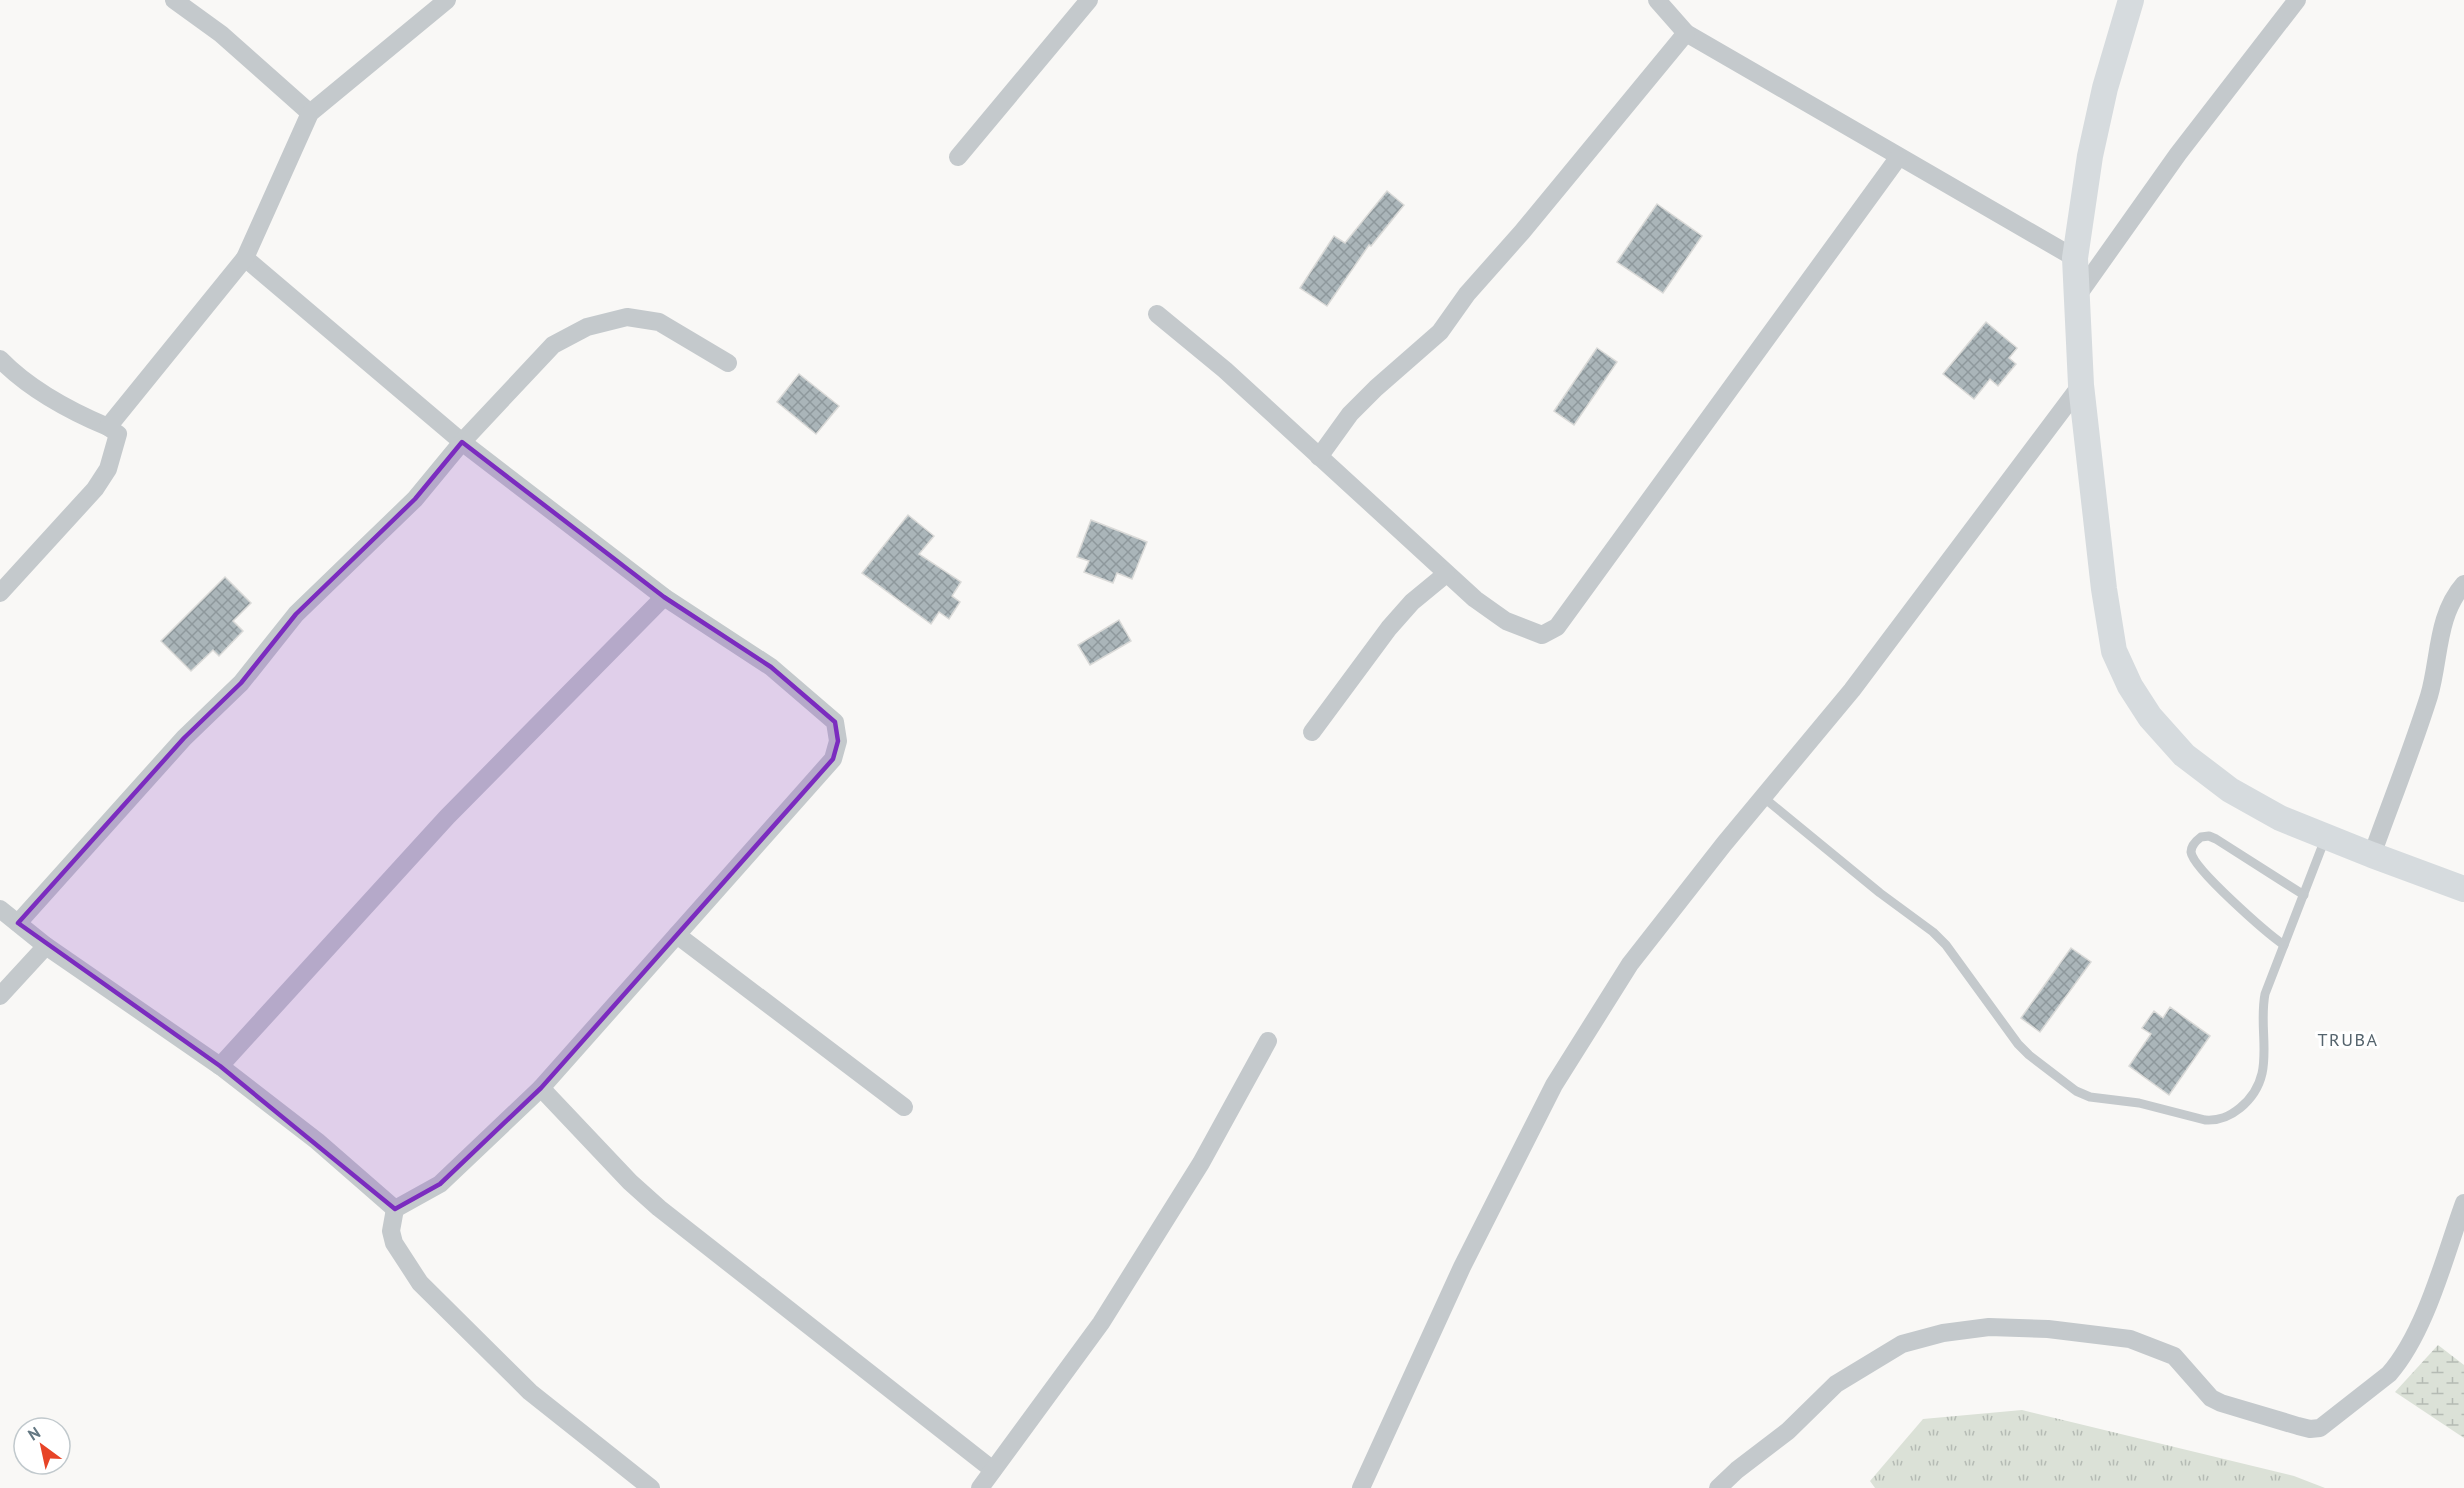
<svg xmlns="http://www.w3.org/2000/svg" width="2464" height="1488" font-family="'PT Sans',sans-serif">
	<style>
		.grass { fill: url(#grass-tufts) }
		.wetland { fill: url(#wetland-marsh) }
		.building { fill: url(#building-cross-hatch); stroke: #dadad8; stroke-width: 1.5 }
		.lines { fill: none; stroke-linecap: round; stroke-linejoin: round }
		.lane { stroke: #c4c9cc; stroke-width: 9 }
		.street { stroke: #c4c9cc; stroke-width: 18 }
		.secondary { stroke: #d6dbde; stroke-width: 26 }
		.marked { fill: #7b2cbf; fill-opacity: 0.2; stroke: #7b2cbf; stroke-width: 4.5; stroke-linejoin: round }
		.labels { text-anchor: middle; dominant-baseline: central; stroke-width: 6; stroke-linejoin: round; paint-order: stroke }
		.quarter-label { font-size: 18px; letter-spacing: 1.5px; fill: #55646d; stroke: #fff }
	</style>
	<defs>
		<pattern id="grass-tufts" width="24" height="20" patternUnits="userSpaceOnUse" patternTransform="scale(1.5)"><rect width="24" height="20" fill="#dbe1d7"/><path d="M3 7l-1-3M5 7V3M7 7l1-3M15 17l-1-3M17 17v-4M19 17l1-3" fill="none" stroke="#b5bbb4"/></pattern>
		<pattern id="wetland-marsh" width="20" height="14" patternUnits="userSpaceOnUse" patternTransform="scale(1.5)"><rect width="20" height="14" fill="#dbe1d7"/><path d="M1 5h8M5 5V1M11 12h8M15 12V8" fill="none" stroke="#b5bbb4"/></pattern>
		<pattern id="building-cross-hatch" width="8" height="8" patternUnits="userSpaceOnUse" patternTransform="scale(1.5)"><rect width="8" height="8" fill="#aab5b9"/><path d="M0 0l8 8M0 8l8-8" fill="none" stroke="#8e989c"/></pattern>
	</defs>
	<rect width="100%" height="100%" fill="#f9f8f6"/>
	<path class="grass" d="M 2022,1410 L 2294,1476 L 2325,1488 L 1875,1488 L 1870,1481 L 1923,1419 Z"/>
	<path class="wetland" d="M 2438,1345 L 2464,1365 L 2464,1438 L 2395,1392 Z"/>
	<g class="building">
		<path d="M 1387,191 L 1404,205 L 1371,246 L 1369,245 L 1327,306 L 1300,288 L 1334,236 L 1345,243 Z"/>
		<path d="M 1657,204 L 1702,236 L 1663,293 L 1617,262 Z"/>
		<path d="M 1986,322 L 2017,348 L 2009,358 L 2016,364 L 1998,386 L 1990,379 L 1974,399 L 1943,374 Z"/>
		<path d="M 1597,348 L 1617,362 L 1574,425 L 1554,411 Z"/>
		<path d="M 799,374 L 839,406 L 816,434 L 777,402 Z"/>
		<path d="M 908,515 L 934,536 L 919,554 L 961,582 L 952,596 L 960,602 L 949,619 L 939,612 L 931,624 L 862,573 Z"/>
		<path d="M 1091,520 L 1147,542 L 1132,579 L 1117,573 L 1113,583 L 1084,572 L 1089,561 L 1077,557 Z"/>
		<path d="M 225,577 L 251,603 L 233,621 L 243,631 L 219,656 L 213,650 L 191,671 L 161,641 Z"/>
		<path d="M 1119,620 L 1131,641 L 1090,665 L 1078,645 Z"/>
		<path d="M 2071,948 L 2091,962 L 2040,1032 L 2021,1018 Z"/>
		<path d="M 2170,1007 L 2210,1036 L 2169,1095 L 2129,1066 L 2151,1034 L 2142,1028 L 2154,1011 L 2163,1018 Z"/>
	</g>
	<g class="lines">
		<g class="lane">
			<path d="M 1763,797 L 1880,893 L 1933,932 L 1946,945 L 2018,1044 L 2029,1055 L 2076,1091 L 2090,1097 L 2139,1103 L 2205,1120 C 2219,1121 2229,1117 2240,1108 C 2279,1076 2257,1035 2265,994 L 2325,839"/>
			<path d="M 2284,945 C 2268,934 2193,869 2191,852 C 2191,846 2197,840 2201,837 L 2209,836 L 2216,839 L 2304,895"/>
		</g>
		<g class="street">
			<path d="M 174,0 L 221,34 L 310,113"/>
			<path d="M 1657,0 L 1686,33 L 2075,258"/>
			<path d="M 958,157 L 1089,0"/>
			<path d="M 245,258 L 462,442 L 664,597 L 771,667 L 835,722 L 838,741 L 833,759 L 541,1088 L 440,1184 L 395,1209"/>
			<path d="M 2078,295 L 2178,154 L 2297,0"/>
			<path d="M 1157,314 L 1225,370 L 1475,599 L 1506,621 L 1542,635 L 1557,627 L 1898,158"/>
			<path d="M 0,359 C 29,389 70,411 108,427"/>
			<path d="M 1319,457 L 1350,414 L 1376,388 L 1440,332 L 1467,294 L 1522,232 L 1686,33"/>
			<path d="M 0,593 L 95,489 L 108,469 L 118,434 L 108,427 L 245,258 L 310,113 L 447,0"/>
			<path d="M 1312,732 L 1389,628 L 1412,602 L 1446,574"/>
			<path d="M 2372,855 C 2391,802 2412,750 2429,696 C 2440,659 2436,616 2464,584"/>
			<path d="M 0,909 L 46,946 L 220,1066 L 317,1141 L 395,1209"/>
			<path d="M 18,923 L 184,738 L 241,683 L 296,614 L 415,499 L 462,442 L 553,345 L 587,327 L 627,317 L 659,322 L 728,363"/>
			<path d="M 677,935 L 904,1107"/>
			<path d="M 0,996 L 46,946"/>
			<path d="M 220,1066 L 447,817 L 664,597"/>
			<path d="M 541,1088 L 630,1182 L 659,1208 L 993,1470"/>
			<path d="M 395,1209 L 391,1231 L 394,1243 L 420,1283 L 530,1392 L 651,1488"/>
			<path d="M 980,1488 L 1101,1323 L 1201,1163 L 1268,1041"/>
			<path d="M 1361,1488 L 1462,1267 L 1554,1085 L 1630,964 L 1724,844 L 1852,690 L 2081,385"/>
			<path d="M 1718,1488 L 1737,1470 L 1788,1431 L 1836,1384 L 1902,1344 L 1943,1333 L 1989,1327 L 2048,1329 L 2130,1339 L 2174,1356 L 2211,1398 L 2221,1403 L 2298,1426 L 2310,1429 L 2320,1428 L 2389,1374 C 2426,1332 2445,1255 2464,1203"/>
		</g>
		<path class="secondary" d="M 2131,0 L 2105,88 L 2090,156 L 2075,258 L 2081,385 L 2104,589 L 2114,651 L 2130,686 L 2150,717 L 2184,755 L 2230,790 L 2280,818 L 2372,855 L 2464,889"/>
	</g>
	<path class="marked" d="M 462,442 L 664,597 L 771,667 L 835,722 L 838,741 L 833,759 L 541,1088 L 440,1184 L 395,1209 L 220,1066 L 18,923 L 184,738 L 241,683 L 296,614 L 415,499 Z"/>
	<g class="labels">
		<g class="quarter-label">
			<text x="2348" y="1039">TRUBA</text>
		</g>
	</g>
	<g transform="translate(42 1446) rotate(327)"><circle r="28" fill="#ffffff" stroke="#c1c9cd" stroke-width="1.5"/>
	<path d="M0-4.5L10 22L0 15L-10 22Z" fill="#e74427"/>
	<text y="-9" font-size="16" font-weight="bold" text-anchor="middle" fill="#637782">N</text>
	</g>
</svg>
